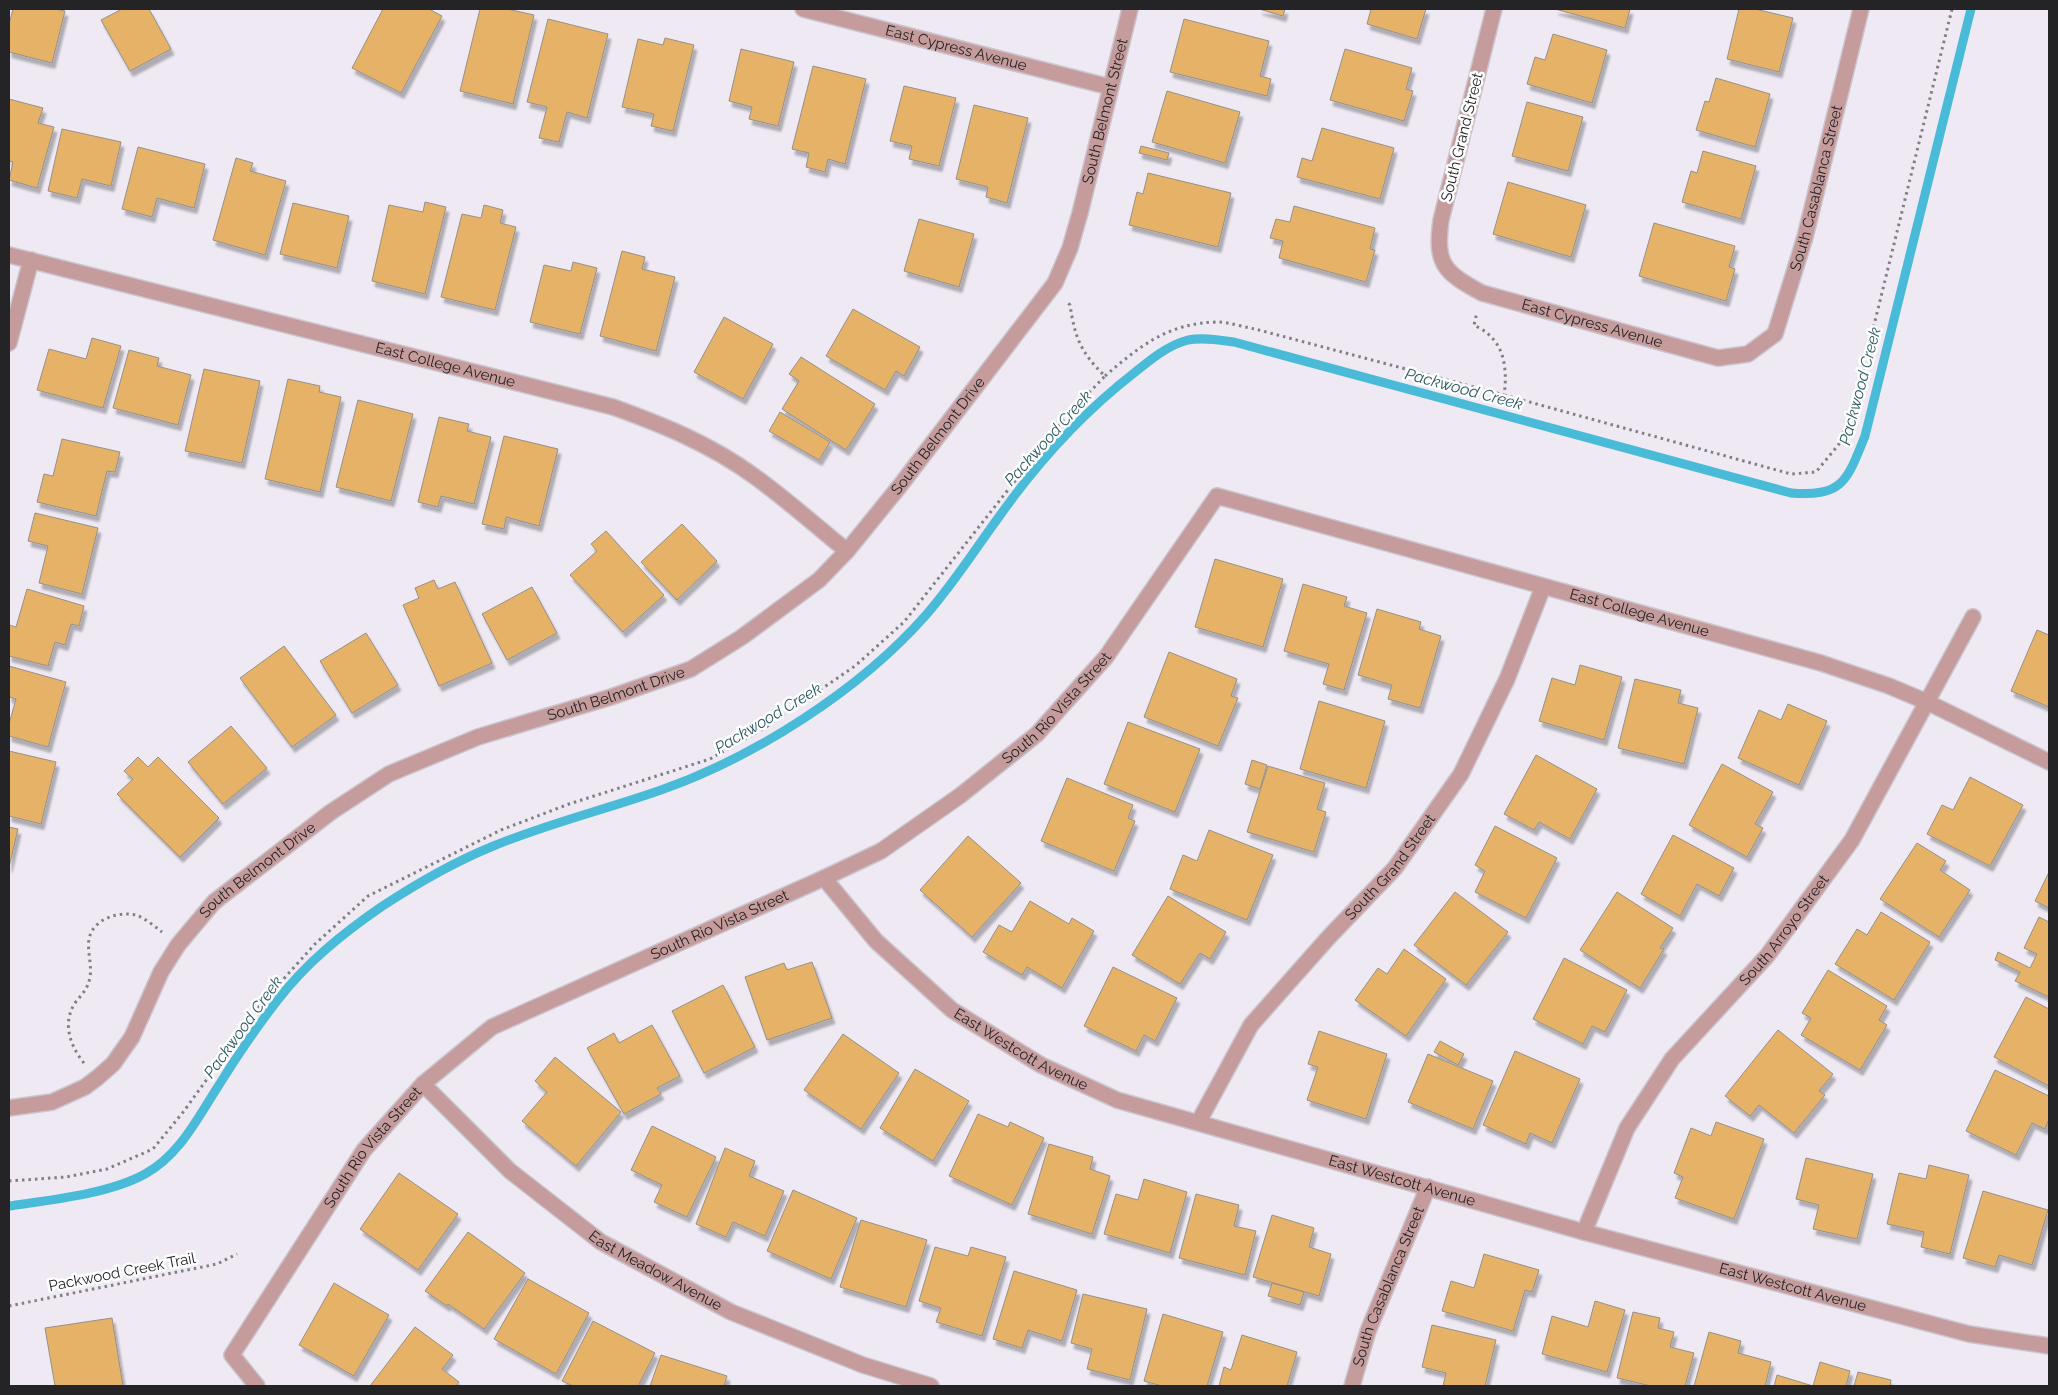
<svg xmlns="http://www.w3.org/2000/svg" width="2058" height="1395" font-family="Raleway,sans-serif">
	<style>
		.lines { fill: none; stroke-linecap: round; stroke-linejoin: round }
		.stream { stroke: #49bbd8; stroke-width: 9 }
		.building { fill: #e6b268; stroke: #969088; filter: url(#shadow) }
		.minor-casing { stroke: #cac5ce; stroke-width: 18 }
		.path { stroke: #817e84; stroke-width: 3; stroke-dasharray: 2.5 4; stroke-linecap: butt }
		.minor { stroke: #c59c9b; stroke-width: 15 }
		.labels { text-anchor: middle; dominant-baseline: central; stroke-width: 5; stroke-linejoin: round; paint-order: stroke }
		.street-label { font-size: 15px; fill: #242326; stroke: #fff }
		.water-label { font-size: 16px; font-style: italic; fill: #2b5a67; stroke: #fff }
	</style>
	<defs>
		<filter id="shadow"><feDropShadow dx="3" dy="5.5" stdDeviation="1" flood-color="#0004"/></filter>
	</defs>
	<rect width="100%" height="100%" fill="#eee9f3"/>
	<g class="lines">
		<path class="stream" d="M 9,1206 C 50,1200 109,1194 145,1174 C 180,1155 198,1117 219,1085 C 237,1056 256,1028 277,1001 C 306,963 342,934 381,907 C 416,884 452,863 491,847 C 546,824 604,810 661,790 C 755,757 860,690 926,615 C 954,583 976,548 1001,514 C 1038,462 1084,412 1134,373 C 1150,360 1168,345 1188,340 C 1203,337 1219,340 1234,342 L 1791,493 C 1844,497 1847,480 1865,436 L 1971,9"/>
	</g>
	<g class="building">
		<path d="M 13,9 L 55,9 L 65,11 L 52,63 L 9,52 L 9,24 Z"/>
		<path d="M 122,9 L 149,9 L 171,49 L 130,71 L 101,20 Z"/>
		<path d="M 383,9 L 429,9 L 442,16 L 401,93 L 352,68 Z"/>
		<path d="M 480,9 L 507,9 L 534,15 L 513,104 L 460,91 Z"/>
		<path d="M 1259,9 L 1285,9 L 1283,16 Z"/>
		<path d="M 1371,9 L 1426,9 L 1417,39 L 1367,24 Z"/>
		<path d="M 1555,9 L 1630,9 L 1625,28 Z"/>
		<path d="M 1739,9 L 1755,9 L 1793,18 L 1779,72 L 1727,59 Z"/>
		<path d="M 548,19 L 608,34 L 587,118 L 567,112 L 559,142 L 539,138 L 547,107 L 527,102 Z"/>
		<path d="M 1184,19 L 1269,41 L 1260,76 L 1271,79 L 1267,96 L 1170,72 Z"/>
		<path d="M 1553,34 L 1607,50 L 1592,103 L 1527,84 L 1535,57 L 1545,60 Z"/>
		<path d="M 665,38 L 694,45 L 673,131 L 651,126 L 654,114 L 622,107 L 638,39 L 663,45 Z"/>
		<path d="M 741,49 L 794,62 L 778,126 L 749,119 L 752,107 L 729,101 Z"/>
		<path d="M 1345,49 L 1412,68 L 1406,89 L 1413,91 L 1404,121 L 1330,100 Z"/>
		<path d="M 813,66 L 866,79 L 845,164 L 828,159 L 825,172 L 806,167 L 809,153 L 792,149 Z"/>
		<path d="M 1716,78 L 1770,94 L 1755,147 L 1696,130 L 1705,101 L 1709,102 Z"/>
		<path d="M 904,86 L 956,98 L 939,166 L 909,159 L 912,146 L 890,141 Z"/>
		<path d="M 1167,91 L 1240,112 L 1225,163 L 1152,142 Z"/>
		<path d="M 9,99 L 43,108 L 38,123 L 54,127 L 37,188 L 9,180 L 13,162 L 9,161 Z"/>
		<path d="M 1527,102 L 1583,117 L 1568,171 L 1512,156 Z"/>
		<path d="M 974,105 L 1028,118 L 1007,203 L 986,197 L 988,187 L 956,179 Z"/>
		<path d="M 1322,128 L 1394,148 L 1380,199 L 1297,177 L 1302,158 L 1312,161 Z"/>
		<path d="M 62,129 L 121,142 L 111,186 L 82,179 L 77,198 L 48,191 Z"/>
		<path d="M 1141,146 L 1169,153 L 1167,160 L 1139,153 Z"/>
		<path d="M 138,147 L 205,164 L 194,208 L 157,198 L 152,217 L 122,209 Z"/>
		<path d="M 1703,151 L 1756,166 L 1741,219 L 1682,202 L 1691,171 L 1697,173 Z"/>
		<path d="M 236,158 L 253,163 L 250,171 L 286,181 L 265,255 L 213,240 Z"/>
		<path d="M 1148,173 L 1231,193 L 1218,247 L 1129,225 L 1137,192 L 1143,194 Z"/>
		<path d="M 1508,182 L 1586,205 L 1571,257 L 1493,234 Z"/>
		<path d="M 425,202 L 446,207 L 425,294 L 372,281 L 389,205 L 423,212 Z"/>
		<path d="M 293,203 L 349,216 L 337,268 L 280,254 Z"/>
		<path d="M 484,205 L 503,210 L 500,223 L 516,227 L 495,310 L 441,297 L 462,214 L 481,218 Z"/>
		<path d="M 1294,206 L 1375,228 L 1370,249 L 1375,250 L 1366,282 L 1279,258 L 1283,241 L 1270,238 L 1276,219 L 1290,222 Z"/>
		<path d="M 919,219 L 974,234 L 959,287 L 904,271 Z"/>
		<path d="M 1654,223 L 1735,246 L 1729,267 L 1735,269 L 1726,301 L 1639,276 Z"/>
		<path d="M 622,251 L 645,257 L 642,269 L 675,277 L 656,351 L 600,336 Z"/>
		<path d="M 573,262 L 597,268 L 580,334 L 530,322 L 544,265 L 571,271 Z"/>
		<path d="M 853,309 L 920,347 L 904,376 L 896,371 L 885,390 L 826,356 Z"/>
		<path d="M 724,317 L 773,344 L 743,399 L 694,372 Z"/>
		<path d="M 92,338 L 121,346 L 103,408 L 37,390 L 49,349 L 86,359 Z"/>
		<path d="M 129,350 L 159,358 L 157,366 L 191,375 L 178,425 L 113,408 Z"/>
		<path d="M 801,357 L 875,404 L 846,450 L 782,409 L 799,381 L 789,374 Z"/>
		<path d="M 204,369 L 260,381 L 242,463 L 185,451 Z"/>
		<path d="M 288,379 L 320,386 L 319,392 L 341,397 L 320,492 L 265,479 Z"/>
		<path d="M 358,400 L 413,414 L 391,501 L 336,487 Z"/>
		<path d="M 780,412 L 830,442 L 819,460 L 769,431 Z"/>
		<path d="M 439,417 L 469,424 L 467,431 L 491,437 L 474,504 L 441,496 L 438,507 L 418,502 Z"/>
		<path d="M 504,436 L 558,449 L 539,526 L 506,517 L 504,529 L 482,524 Z"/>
		<path d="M 62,439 L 120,452 L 115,472 L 107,471 L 96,516 L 37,502 L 44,474 L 53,476 Z"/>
		<path d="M 35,513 L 98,528 L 82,594 L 39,583 L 48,546 L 28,541 Z"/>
		<path d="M 682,524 L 717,561 L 677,600 L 641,562 Z"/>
		<path d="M 606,531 L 664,595 L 623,632 L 570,575 L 597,551 L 591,544 Z"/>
		<path d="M 1215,559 L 1283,579 L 1263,647 L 1195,627 Z"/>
		<path d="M 434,580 L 438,589 L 455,582 L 492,663 L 439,686 L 403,605 L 419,598 L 415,588 Z"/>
		<path d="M 1303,584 L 1347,597 L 1344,606 L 1367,613 L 1344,690 L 1323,684 L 1329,664 L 1284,651 Z"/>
		<path d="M 532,587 L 557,633 L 507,660 L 482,614 Z"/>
		<path d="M 27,589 L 84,606 L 79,626 L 71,624 L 65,645 L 55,642 L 48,666 L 9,656 L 9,625 L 16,627 Z"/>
		<path d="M 1377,609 L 1421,622 L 1419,629 L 1441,636 L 1420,708 L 1388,699 L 1392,685 L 1358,675 Z"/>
		<path d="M 2037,630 L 2049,635 L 2049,707 L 2011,691 Z"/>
		<path d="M 366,633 L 398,685 L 352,713 L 320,661 Z"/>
		<path d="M 284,646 L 336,715 L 292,747 L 240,678 Z"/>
		<path d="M 1169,652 L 1237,679 L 1231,696 L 1238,698 L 1218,746 L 1144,717 Z"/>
		<path d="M 1580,665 L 1622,677 L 1604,740 L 1539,721 L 1552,678 L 1575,685 Z"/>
		<path d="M 9,666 L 66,682 L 48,747 L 9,736 L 9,724 L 16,699 L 9,697 Z"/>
		<path d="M 1635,679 L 1681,690 L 1678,703 L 1698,708 L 1684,764 L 1618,748 Z"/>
		<path d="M 1319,701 L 1385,721 L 1366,788 L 1300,769 Z"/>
		<path d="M 1788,704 L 1827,721 L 1799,785 L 1738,758 L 1759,710 L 1781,720 Z"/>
		<path d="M 1128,722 L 1200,749 L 1175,812 L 1104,784 Z"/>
		<path d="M 231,726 L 267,768 L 223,804 L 188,762 Z"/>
		<path d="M 9,751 L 56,762 L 41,824 L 9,816 Z"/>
		<path d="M 1536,755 L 1597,789 L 1570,839 L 1539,822 L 1534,830 L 1504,814 Z"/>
		<path d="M 138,757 L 148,767 L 158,757 L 219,818 L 180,857 L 117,794 L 133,779 L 124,771 Z"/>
		<path d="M 1252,760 L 1267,765 L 1260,789 L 1245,784 Z"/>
		<path d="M 1722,764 L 1773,792 L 1755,824 L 1763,828 L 1747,857 L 1689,825 Z"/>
		<path d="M 1268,766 L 1325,783 L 1317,809 L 1326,812 L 1314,852 L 1247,832 Z"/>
		<path d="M 1970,777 L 2023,805 L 1990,866 L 1927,834 L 1942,805 L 1953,810 Z"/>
		<path d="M 1067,778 L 1133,805 L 1128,818 L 1135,821 L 1114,871 L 1041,841 Z"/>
		<path d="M 1495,826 L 1557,858 L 1526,918 L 1475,892 L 1485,871 L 1475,865 Z"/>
		<path d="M 9,827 L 18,829 L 9,867 Z"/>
		<path d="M 1209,830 L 1273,855 L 1247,920 L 1170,889 L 1183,855 L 1197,861 Z"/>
		<path d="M 1673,835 L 1734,868 L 1719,896 L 1697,884 L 1680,916 L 1641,894 Z"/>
		<path d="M 968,836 L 1021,883 L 972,937 L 920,890 Z"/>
		<path d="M 1917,843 L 1946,861 L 1940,870 L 1970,890 L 1939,937 L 1880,899 Z"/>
		<path d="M 2049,872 L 2049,908 L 2035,901 Z"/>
		<path d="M 1455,892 L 1508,932 L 1466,985 L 1414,945 Z"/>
		<path d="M 1617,892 L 1673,928 L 1660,948 L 1664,949 L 1640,988 L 1580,950 Z"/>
		<path d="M 1168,896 L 1226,932 L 1210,959 L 1200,953 L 1180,984 L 1132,955 Z"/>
		<path d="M 1030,901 L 1069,924 L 1072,918 L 1094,931 L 1062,988 L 1027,967 L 1022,975 L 983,952 L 999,925 L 1012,932 Z"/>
		<path d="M 1881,912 L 1930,942 L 1894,1000 L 1835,964 L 1857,929 L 1867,935 Z"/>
		<path d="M 2039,917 L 2049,922 L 2049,997 L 2015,981 L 2020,972 L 1995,960 L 1998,952 L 2030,968 L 2037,954 L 2024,948 Z"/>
		<path d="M 1404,949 L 1446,979 L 1406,1036 L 1355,1000 L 1378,968 L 1387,974 Z"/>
		<path d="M 1564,958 L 1627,990 L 1605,1032 L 1592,1026 L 1583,1044 L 1533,1019 Z"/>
		<path d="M 812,962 L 832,1018 L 767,1040 L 745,977 L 784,963 L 787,970 Z"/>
		<path d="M 1113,967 L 1177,998 L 1155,1041 L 1144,1035 L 1136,1051 L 1084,1026 Z"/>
		<path d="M 1828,970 L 1887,1006 L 1879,1020 L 1887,1025 L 1860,1070 L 1801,1035 L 1811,1018 L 1802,1013 Z"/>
		<path d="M 723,985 L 755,1047 L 704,1073 L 672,1011 Z"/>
		<path d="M 2026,997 L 2049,1009 L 2049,1086 L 1994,1057 Z"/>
		<path d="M 652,1025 L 680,1076 L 657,1088 L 661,1094 L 624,1114 L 587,1048 L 614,1033 L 619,1043 Z"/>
		<path d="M 1778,1030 L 1833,1074 L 1819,1091 L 1825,1095 L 1794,1133 L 1759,1105 L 1750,1116 L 1725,1096 Z"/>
		<path d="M 1319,1031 L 1387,1054 L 1366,1119 L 1307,1100 L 1318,1067 L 1308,1064 Z"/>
		<path d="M 843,1034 L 899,1073 L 861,1129 L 804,1090 Z"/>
		<path d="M 1440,1041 L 1464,1054 L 1458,1065 L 1434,1052 Z"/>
		<path d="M 1515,1051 L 1580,1079 L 1552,1143 L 1530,1133 L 1526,1144 L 1483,1125 Z"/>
		<path d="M 1428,1054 L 1493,1081 L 1473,1129 L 1408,1102 Z"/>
		<path d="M 555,1057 L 621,1112 L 576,1166 L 522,1121 L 547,1092 L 535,1081 Z"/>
		<path d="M 915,1069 L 969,1101 L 933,1161 L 880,1128 Z"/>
		<path d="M 1995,1070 L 2049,1096 L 2049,1119 L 2045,1129 L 2032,1123 L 2016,1155 L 1966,1131 Z"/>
		<path d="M 978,1114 L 1008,1127 L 1010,1122 L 1044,1138 L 1012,1205 L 949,1176 Z"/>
		<path d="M 1716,1122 L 1764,1139 L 1734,1219 L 1675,1198 L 1683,1177 L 1674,1173 L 1691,1128 L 1711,1136 Z"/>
		<path d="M 652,1126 L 716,1157 L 687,1217 L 654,1202 L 662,1185 L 631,1170 Z"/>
		<path d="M 1049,1144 L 1093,1157 L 1090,1169 L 1110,1176 L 1092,1234 L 1028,1214 Z"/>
		<path d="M 725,1148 L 755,1161 L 749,1176 L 784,1191 L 765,1236 L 733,1222 L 726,1237 L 696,1224 Z"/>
		<path d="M 1806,1158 L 1873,1174 L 1857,1239 L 1813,1229 L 1819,1205 L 1796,1199 Z"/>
		<path d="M 1929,1165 L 1969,1175 L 1950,1254 L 1921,1247 L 1924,1232 L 1887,1224 L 1899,1173 L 1926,1179 Z"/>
		<path d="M 399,1173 L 458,1214 L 418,1270 L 360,1229 Z"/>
		<path d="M 1144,1179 L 1187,1192 L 1170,1253 L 1104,1234 L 1116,1194 L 1138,1200 Z"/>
		<path d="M 793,1190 L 857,1218 L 831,1279 L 767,1251 Z"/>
		<path d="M 1983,1191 L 2048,1210 L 2032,1265 L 1999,1255 L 1995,1267 L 1963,1258 Z"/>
		<path d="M 1196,1194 L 1239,1205 L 1234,1226 L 1256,1231 L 1245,1275 L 1179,1258 Z"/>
		<path d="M 1272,1215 L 1314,1228 L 1309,1247 L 1331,1254 L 1319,1296 L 1253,1277 Z"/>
		<path d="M 861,1220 L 927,1240 L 906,1307 L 840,1287 Z"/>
		<path d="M 468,1232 L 525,1273 L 484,1329 L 448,1304 L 447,1306 L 425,1291 Z"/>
		<path d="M 935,1247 L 968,1256 L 971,1247 L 1006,1257 L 982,1336 L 936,1322 L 941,1308 L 919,1301 Z"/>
		<path d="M 1484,1254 L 1539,1270 L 1532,1292 L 1525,1290 L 1513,1331 L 1442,1311 L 1451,1281 L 1474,1288 Z"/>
		<path d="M 1014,1271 L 1077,1290 L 1062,1341 L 1028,1330 L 1022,1348 L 993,1339 Z"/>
		<path d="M 528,1279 L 589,1313 L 556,1374 L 494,1339 Z"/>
		<path d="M 334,1283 L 389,1315 L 354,1376 L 299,1345 Z"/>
		<path d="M 1272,1283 L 1304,1292 L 1300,1305 L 1268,1296 Z"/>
		<path d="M 1083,1294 L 1147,1309 L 1130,1380 L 1087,1369 L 1092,1349 L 1071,1343 Z"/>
		<path d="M 1595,1301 L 1625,1310 L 1607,1372 L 1542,1354 L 1552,1316 L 1588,1327 Z"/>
		<path d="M 1633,1312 L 1660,1318 L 1658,1328 L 1674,1332 L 1670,1347 L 1694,1353 L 1685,1386 L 1651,1386 L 1617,1378 Z"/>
		<path d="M 1163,1314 L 1223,1332 L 1207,1386 L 1162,1386 L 1144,1381 Z"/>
		<path d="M 112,1318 L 123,1386 L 55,1386 L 45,1328 Z"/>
		<path d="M 593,1321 L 655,1353 L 638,1386 L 573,1386 L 562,1381 Z"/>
		<path d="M 1432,1325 L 1496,1340 L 1485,1386 L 1443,1386 L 1446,1373 L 1422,1367 Z"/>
		<path d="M 415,1327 L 453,1355 L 442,1369 L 459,1382 L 456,1386 L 370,1386 Z"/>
		<path d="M 1709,1332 L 1741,1341 L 1738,1353 L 1771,1362 L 1765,1386 L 1694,1386 Z"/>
		<path d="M 1242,1335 L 1297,1352 L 1287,1386 L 1219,1386 L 1224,1367 L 1231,1370 Z"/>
		<path d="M 661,1355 L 727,1376 L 724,1386 L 650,1386 Z"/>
		<path d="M 1820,1362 L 1850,1371 L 1846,1386 L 1774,1386 L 1777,1375 L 1813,1386 Z"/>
		<path d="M 1858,1372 L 1891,1380 L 1890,1386 L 1854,1386 Z"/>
	</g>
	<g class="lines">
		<g class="minor-casing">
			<g id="minor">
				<path id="s1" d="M 803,9 L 1110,87"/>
				<path id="s2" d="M 1494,9 L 1441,220 C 1435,265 1444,272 1482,293 L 1718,358 L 1748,354 L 1775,334 L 1805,237 L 1861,9"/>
				<path id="s3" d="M 9,255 L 613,407 C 663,425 710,444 754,476 C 786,499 816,526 847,551"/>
				<path d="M 9,343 L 31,260"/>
				<path id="s4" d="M 824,878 L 876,941 L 952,1010 L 1041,1065 L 1117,1100 L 1584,1232 L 1969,1334 L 2049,1346"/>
				<path id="s5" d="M 423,1084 L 510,1171 L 601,1242 L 731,1312 L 863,1365 L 931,1386"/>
				<path id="s6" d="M 9,1108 L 52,1102 L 85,1087 L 97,1078 L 113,1064 L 132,1037 L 161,972 L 178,945 L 214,902 L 331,812 L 389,774 L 478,737 L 611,697 L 691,669 L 742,637 L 819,580 L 847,551 L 899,487 L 1055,283 L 1070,248 L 1080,213 L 1130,9"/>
				<path id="s7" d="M 1199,1121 L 1251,1025 L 1328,938 L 1395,868 L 1461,774 L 1507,679 L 1543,587"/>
				<path id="s8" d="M 1584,1232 L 1627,1128 L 1672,1059 L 1767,956 L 1852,840 L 1973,617"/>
				<path id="s9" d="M 257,1386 L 232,1355 L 364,1150 L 423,1084 L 492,1027 L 824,878 L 881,851 L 961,795 L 1037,734 L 1106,657 L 1217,496 L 1821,663 L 1889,686 L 1927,702 L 2049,762"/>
				<path id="s10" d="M 1352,1386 L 1368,1331 L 1428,1187"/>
			</g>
		</g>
		<g class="path">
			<path d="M 1105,376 C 1140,346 1168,323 1217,322 C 1229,322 1243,327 1255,329 L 1504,395 C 1507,376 1506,350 1490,336 C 1486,331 1479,328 1474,325 L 1477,312"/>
			<path d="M 1504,395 L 1791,474 L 1816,472 L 1839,444 L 1858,390 L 1952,9"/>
			<path d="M 84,1063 C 70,1046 62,1023 75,1003 C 82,994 88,989 90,977 C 92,964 87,951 89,939 C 93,919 118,911 136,915 C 145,918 154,926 162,932"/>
			<path d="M 9,1181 L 66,1177 L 107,1169 L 153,1149 L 184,1111 L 262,1003 L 315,944 L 368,896 L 501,830 L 569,804 L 710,759 L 763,729 L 855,666 L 904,622 L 1063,420 L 1105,376 C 1081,353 1075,338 1070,305 L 1067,302"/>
			<path d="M 9,1306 L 217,1264 L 237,1254"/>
		</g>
		<use href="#minor" class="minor"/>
	</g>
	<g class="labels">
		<g class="street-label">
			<text stroke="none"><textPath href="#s1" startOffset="158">East Cypress Avenue</textPath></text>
			<text stroke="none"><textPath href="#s6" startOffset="1560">South Belmont Street</textPath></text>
			<text transform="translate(1462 137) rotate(-76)">South Grand Street</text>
			<text stroke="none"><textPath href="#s2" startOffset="771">South Casablanca Street</textPath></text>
			<text stroke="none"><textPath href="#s2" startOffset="425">East Cypress Avenue</textPath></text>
			<text stroke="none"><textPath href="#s3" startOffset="450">East College Avenue</textPath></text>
			<text stroke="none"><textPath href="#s6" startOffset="1188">South Belmont Drive</textPath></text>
			<text stroke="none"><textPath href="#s9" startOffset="1821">East College Avenue</textPath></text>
			<text stroke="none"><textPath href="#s6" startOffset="766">South Belmont Drive</textPath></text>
			<text stroke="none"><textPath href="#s9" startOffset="1116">South Rio Vista Street</textPath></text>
			<text stroke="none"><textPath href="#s7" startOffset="320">South Grand Street</textPath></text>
			<text stroke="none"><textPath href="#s6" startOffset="362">South Belmont Drive</textPath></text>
			<text stroke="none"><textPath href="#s9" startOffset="711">South Rio Vista Street</textPath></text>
			<text stroke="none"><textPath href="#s8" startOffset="366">South Arroyo Street</textPath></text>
			<text stroke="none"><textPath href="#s4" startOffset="264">East Westcott Avenue</textPath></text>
			<text stroke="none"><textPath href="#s9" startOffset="291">South Rio Vista Street</textPath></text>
			<text stroke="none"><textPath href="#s4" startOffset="669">East Westcott Avenue</textPath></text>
			<text stroke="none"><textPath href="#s5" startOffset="300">East Meadow Avenue</textPath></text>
			<text transform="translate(122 1272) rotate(-11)">Packwood Creek Trail</text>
			<text stroke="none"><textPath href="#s10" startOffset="106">South Casablanca Street</textPath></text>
			<text stroke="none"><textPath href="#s4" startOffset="1074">East Westcott Avenue</textPath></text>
		</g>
		<g class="water-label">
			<text transform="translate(1860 386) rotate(-75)">Packwood Creek</text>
			<text transform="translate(1464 389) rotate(15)">Packwood Creek</text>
			<text transform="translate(1048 438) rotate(-48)">Packwood Creek</text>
			<text transform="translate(768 718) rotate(-31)">Packwood Creek</text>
			<text transform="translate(243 1027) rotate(-54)">Packwood Creek</text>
		</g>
	</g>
	<rect width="2058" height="1395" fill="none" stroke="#242326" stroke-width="20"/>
</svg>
